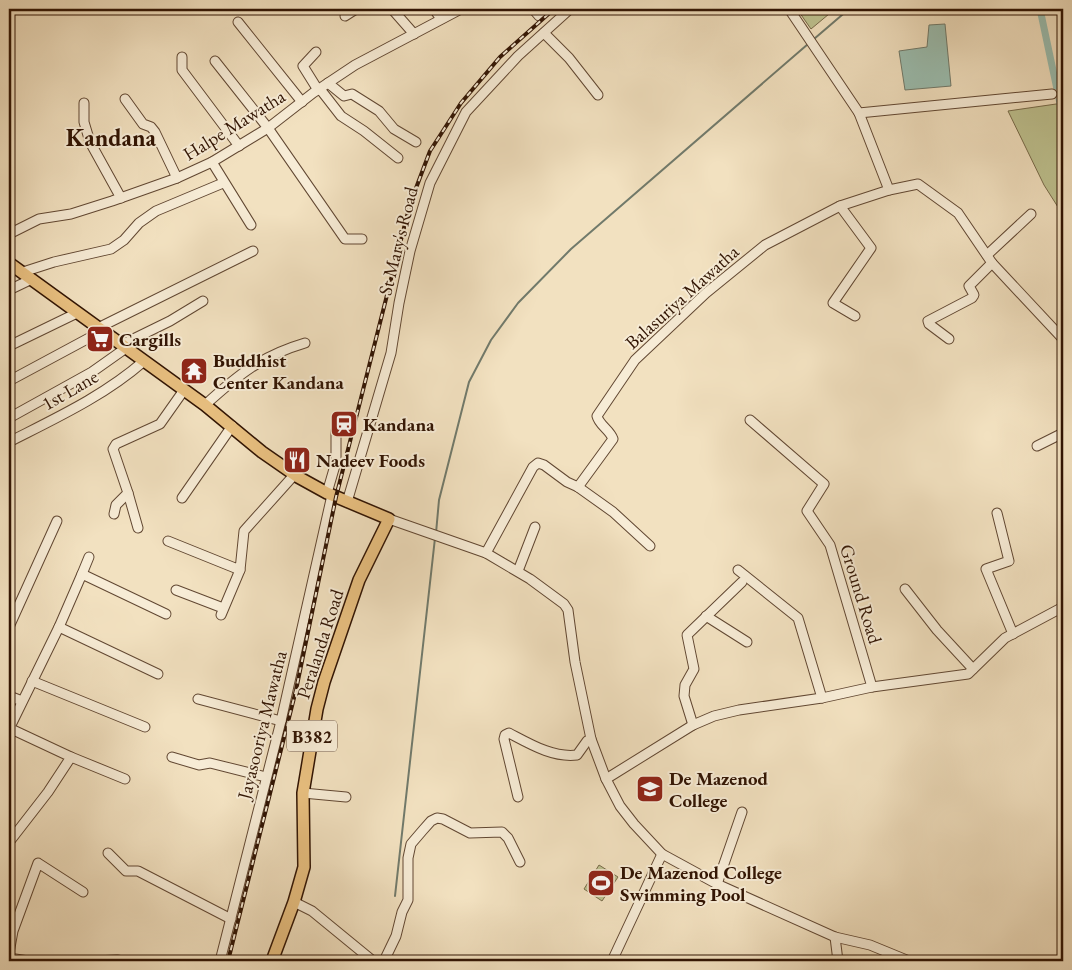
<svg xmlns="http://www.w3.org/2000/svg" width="1072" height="970" font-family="'EB Garamond',serif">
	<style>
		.green { fill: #bec290; stroke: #786b4a }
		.water { fill: #9bbeb0; stroke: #717a6b }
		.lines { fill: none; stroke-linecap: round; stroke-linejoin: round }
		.stream { stroke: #717a6b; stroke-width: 2 }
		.canal { stroke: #9bbeb0; stroke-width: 7 }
		.minor-tunnel { stroke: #cbb89a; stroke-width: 9; stroke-dasharray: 9 4.5; stroke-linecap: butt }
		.minor-casing { stroke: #614732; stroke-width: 11 }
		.major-casing { stroke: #311403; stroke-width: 14 }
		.minor { stroke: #f7ecd6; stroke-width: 9 }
		.major { stroke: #e9c080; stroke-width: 11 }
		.rail-casing { stroke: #311403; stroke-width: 4 }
		.rail { stroke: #f7ecd6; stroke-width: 2; stroke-dasharray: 5.5; stroke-linecap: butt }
		.labels { text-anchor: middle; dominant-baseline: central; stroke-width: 4; stroke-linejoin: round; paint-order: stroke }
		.shield { fill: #f7ecd6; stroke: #6c5542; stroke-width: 1 }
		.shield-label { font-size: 18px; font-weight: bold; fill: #311403 }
		.street-label { font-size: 19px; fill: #311403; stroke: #f7ecd6 }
		.poi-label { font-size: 19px; font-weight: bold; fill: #311403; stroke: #f7ecd6; text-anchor: start }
		.district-label { font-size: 24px; font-weight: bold; fill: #311403; stroke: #f7ecd6 }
	</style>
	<rect width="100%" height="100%" fill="#f2e1c0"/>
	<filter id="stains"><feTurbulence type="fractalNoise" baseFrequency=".004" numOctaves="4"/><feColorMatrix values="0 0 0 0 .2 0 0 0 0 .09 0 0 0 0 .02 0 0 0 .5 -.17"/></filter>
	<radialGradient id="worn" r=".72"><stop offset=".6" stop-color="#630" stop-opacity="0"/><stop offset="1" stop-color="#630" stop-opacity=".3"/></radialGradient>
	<g class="green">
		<path d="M 797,9 L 835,9 L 811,29 Z"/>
		<path d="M 1063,103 L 1063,215 L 1044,185 L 1008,111 Z"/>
		<path d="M 599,865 L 618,877 L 602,901 L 584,889 Z"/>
	</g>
	<path class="water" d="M 945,24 L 951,86 L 905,90 L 899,51 L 927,47 L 929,25 Z"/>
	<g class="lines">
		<g class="stream">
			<path d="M 814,39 L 849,9"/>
			<path d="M 1061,108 L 1063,112"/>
			<path d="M 436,533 L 439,500 L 469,382 L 491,340 L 518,303 L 571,249 L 808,44"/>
			<path d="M 395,896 L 435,538"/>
		</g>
		<path class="canal" d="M 1040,9 L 1061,108"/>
		<path class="minor-tunnel" d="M 1052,94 L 1063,94"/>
		<g class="minor-casing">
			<g id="minor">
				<path d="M 392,9 L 414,34"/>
				<path d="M 434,9 L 441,19"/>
				<path d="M 533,9 L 539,16 L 547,9"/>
				<path d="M 789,9 L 859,113 L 1052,94"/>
				<path d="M 345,16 L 356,9"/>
				<path d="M 238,22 L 302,102"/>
				<path d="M 544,33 L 569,58 L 598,95"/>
				<path d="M 316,52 L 303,66 L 318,90"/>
				<path d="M 182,57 L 182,70 L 239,146"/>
				<path d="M 215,61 L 268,128 L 345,239 L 362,239"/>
				<path d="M 328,83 L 344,96 L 352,94 L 379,111 L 394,129 L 416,142"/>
				<path d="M 320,89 L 341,116 L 364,131 L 398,158"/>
				<path d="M 125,99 L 143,124 L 151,127 L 155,132 L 177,178"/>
				<path d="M 84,103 L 84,122 L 90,142 L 121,198"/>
				<path d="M 859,113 L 889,190 L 918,184 L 958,213 L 992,263 L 1063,339"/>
				<path d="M 212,162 L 251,225"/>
				<path d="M 840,206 L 871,248 L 833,303 L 855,316"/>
				<path d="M 9,234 L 39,219 L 71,214 L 112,201 L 177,178 L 212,162 L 268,128 L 313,93 L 355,65 L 461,9"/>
				<path d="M 987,255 L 1031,214"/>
				<path d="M 23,272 L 54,262 L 111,249 L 124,240 L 139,223 L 156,211 L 223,183"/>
				<path d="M 9,290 L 32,279"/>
				<path d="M 98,328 L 253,251"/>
				<path d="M 949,339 L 929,324 L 928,321 L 972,298 L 974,295 L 969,286 L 992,263"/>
				<path d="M 121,345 L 170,321 L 203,301"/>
				<path d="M 9,346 L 77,313"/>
				<path d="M 9,381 L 102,331"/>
				<path d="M 205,405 C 238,375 261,356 305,343"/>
				<path d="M 9,418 L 92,372 L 126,348"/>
				<path d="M 750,420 L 824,484 L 807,511 L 830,545 L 872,687"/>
				<path d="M 9,442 C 56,418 104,396 144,361"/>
				<path d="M 1037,446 L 1063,433"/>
				<path d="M 578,487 L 613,439 C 610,430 599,425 597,416 L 635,360 L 706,293 L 765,245 L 840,206 L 889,190"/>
				<path d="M 128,493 L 138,528"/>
				<path d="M 327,493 L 336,462 L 336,431"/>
				<path d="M 182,498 L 232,426"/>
				<path d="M 347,502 L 391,353 L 399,303 L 410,251 L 430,183 L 466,112 L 518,56 L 570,9"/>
				<path d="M 997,513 L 1009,561 L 986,569 L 1013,634"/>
				<path d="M 114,514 L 116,505 L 128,493 L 113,449 L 116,444 L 160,424 L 184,390"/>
				<path d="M 389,519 L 486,553 L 530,579 L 564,604 L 568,610 L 575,662 L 591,739 L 606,779 L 620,806 L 634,824 L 662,854 L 717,884 L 835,937 L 870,945 L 909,961"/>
				<path d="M 168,541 L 240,570 L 244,531 L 295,474"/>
				<path d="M 486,553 L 533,467 L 538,463 L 544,465 L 567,482 L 578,487 L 613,512 L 650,546"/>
				<path d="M 738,570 L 798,618 L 822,698"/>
				<path d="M 518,571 L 535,527"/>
				<path d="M 82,574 L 89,557"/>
				<path d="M 905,589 L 937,630 L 973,669"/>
				<path d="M 176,590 L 223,608"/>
				<path d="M 221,615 L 240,570"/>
				<path d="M 706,616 L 747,642"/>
				<path d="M 9,627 L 57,521"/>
				<path d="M 59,627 L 82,574 L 166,614"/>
				<path d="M 32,681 L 145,727"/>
				<path d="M 9,696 L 22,701"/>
				<path d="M 198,699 L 281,721"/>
				<path d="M 693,725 L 684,696 L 685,685 L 694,669 L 687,635 L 742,582"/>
				<path d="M 9,729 L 59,627 L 158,674"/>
				<path d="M 71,757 L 125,779"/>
				<path d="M 172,757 L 199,765 L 210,763 L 266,777"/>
				<path d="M 606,779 L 693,725 L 714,716 L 739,710 L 822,698 L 872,687 L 968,674 L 1005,638 L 1063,607"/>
				<path d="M 303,793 L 346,797"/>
				<path d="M 518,797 L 504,739 L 505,735 L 509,733 C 530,744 553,758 577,755 L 587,741 L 591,739"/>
				<path d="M 9,840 L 10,841 L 48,792 L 71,757 L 9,728"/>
				<path d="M 108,853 L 126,871 L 138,871 L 231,919"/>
				<path d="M 717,884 L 742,812"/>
				<path d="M 294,902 L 312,911 L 373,961"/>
				<path d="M 835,937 L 838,961"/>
				<path d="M 9,953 L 13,931 L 38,863 L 83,892"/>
				<path d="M 9,958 L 28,961"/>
				<path d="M 94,961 L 117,960 L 123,961"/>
				<path d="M 220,961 L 281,721 L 332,495"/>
				<path d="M 384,961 L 396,936 L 402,912 L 408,900 L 408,858 L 411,844 L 423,830 L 431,821 L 437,818 L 443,819 L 470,833 L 502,832 L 508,838 L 520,862"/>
				<path d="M 612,961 L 662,854"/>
			</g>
		</g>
		<g class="major-casing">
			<path id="major" d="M 9,263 L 205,405 L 262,452 L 298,477 L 327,493 L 389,519 L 359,580 L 324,682 L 317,709 L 303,793 L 304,867 L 294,902 L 272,961"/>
		</g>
		<use href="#minor" class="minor"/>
		<use href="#major" class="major"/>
		<g class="rail-casing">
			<path id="rail" d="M 228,961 L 296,690 L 336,497 L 410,204 L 430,151 L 461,103 L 500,57 L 554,9"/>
		</g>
		<use href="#rail" class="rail"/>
	</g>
	<defs>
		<g id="supermarket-square" transform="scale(1.4375)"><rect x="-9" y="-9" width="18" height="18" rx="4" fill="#8f2418" stroke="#f7ecd6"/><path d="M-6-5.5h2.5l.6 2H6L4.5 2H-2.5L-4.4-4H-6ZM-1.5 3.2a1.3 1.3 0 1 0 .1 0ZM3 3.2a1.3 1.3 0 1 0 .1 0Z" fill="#fff"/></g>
		<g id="temple-square" transform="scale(1.4375)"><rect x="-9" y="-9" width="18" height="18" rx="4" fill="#8f2418" stroke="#f7ecd6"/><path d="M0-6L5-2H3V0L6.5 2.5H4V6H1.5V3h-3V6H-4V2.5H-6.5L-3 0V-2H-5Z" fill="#fff"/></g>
		<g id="station-square" transform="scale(1.4375)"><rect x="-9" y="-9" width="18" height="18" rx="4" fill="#8f2418" stroke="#f7ecd6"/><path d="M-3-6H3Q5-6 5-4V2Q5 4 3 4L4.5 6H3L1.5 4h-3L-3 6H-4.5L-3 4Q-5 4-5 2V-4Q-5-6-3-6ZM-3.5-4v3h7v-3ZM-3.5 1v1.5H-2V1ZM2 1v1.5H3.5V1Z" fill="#fff"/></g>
		<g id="restaurant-square" transform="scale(1.4375)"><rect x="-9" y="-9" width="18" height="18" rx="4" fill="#8f2418" stroke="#f7ecd6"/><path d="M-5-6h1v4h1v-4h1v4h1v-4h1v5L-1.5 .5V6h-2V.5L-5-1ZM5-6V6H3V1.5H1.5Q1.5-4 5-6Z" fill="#fff"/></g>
		<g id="school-square" transform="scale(1.4375)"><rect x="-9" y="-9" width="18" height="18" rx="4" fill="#8f2418" stroke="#f7ecd6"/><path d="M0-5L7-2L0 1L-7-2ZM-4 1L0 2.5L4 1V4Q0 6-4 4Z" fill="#fff"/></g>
		<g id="stadium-square" transform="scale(1.4375)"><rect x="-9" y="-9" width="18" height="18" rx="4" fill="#8f2418" stroke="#f7ecd6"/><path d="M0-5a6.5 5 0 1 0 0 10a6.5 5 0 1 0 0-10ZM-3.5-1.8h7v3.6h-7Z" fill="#fff"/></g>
	</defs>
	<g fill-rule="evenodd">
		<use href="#supermarket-square" x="100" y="339"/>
		<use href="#temple-square" x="194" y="371"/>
		<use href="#station-square" x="344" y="424"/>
		<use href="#restaurant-square" x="297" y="460"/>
		<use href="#school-square" x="650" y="789"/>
		<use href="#stadium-square" x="601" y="883"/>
	</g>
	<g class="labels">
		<rect class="shield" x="287" y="720.5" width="50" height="31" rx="4"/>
		<g class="shield-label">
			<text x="312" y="736">B382</text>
		</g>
		<g class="street-label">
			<text transform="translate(234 125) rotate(-32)">Halpe Mawatha</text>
			<text transform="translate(398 241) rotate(-76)">St Mary's Road</text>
			<text transform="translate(682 297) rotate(-42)">Balasuriya Mawatha</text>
			<text transform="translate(70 390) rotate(-30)">1st Lane</text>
			<text transform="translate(861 594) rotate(73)">Ground Road</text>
			<text transform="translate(320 644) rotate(-72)">Peralanda Road</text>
			<text transform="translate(262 725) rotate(-76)">Jayasooriya Mawatha</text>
		</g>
		<g class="poi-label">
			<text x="119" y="339">Cargills</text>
			<text x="213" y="360">Buddhist<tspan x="213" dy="22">Center Kandana</tspan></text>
			<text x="363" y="424">Kandana</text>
			<text x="316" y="460">Nadeev Foods</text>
			<text x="669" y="778">De Mazenod<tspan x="669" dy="22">College</tspan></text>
			<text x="620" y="872">De Mazenod College<tspan x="620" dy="22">Swimming Pool</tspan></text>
		</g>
		<g class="district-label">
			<text x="111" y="137">Kandana</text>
		</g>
	</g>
	<rect width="1072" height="970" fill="none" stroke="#f2e1c0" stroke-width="30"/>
	<rect x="10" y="10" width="1052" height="950" fill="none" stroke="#311403" stroke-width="2.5"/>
	<rect x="15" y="15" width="1042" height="940" fill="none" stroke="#311403"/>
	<rect width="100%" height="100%" filter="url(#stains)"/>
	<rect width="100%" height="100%" fill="url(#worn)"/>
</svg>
